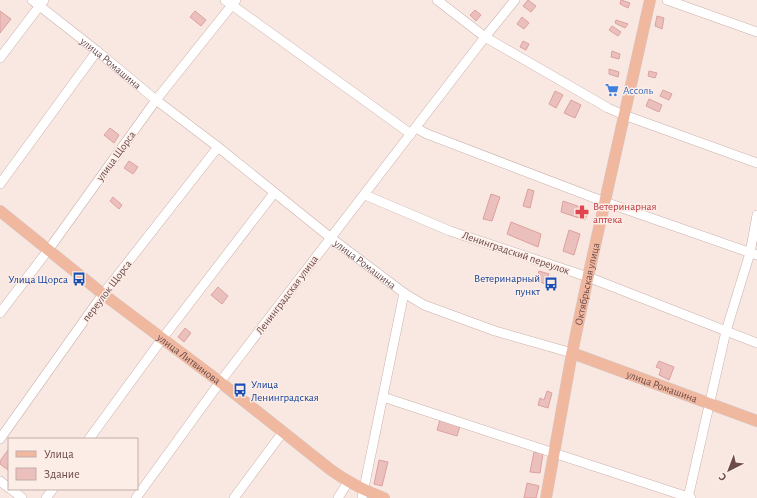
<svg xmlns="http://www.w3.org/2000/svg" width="757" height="498" font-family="'Alegreya Sans',sans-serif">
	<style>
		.building { fill: #ebbfbc; stroke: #dca19e }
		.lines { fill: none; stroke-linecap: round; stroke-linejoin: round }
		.minor-casing { stroke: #cab0ac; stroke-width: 10 }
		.major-casing { stroke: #d3c9c9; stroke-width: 12 }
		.minor { stroke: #fff; stroke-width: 9 }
		.major { stroke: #f1b8a0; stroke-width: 11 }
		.labels { text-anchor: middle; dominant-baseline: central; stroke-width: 3; stroke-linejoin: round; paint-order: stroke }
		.street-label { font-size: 11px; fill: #6d4c4b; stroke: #fdede7 }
		.shop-label { font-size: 11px; fill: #366cbe; stroke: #fdede7; text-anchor: start }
		.health-label { font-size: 11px; fill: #be3a42; stroke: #fdede7; text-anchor: start }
		.transit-label { font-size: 11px; fill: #164399; stroke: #fdede7; text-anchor: end }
	</style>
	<rect width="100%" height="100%" fill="#f9e8e1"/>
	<g class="building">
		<path d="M 528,0 L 536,6 L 531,12 L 523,6 Z"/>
		<path d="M 621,0 L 630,3 L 628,8 L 620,4 Z"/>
		<path d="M 475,10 L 481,15 L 476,21 L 470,15 Z"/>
		<path d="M 0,11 L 11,19 L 0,33 Z"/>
		<path d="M 195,11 L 206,20 L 201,26 L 190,17 Z"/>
		<path d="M 657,16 L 664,18 L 662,29 L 655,26 Z"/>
		<path d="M 522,17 L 529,23 L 524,29 L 517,24 Z"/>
		<path d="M 616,20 L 628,24 L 625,28 L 615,23 Z"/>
		<path d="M 612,26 L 621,32 L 618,36 L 609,30 Z"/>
		<path d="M 523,41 L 529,44 L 526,50 L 520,47 Z"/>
		<path d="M 612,51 L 620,54 L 619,59 L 611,57 Z"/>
		<path d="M 609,69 L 619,72 L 618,77 L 609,74 Z"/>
		<path d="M 649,71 L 657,73 L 655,78 L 648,76 Z"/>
		<path d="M 663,90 L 672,94 L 669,100 L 660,96 Z"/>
		<path d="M 555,91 L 563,95 L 556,108 L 549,104 Z"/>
		<path d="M 649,99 L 662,105 L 659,112 L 646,106 Z"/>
		<path d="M 571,100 L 581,105 L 575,118 L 564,113 Z"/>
		<path d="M 110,128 L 119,135 L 114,143 L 104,135 Z"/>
		<path d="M 129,161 L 138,167 L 133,174 L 124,168 Z"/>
		<path d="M 528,189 L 534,191 L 530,208 L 523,206 Z"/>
		<path d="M 491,194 L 500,197 L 492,221 L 483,219 Z"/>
		<path d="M 113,197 L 122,205 L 119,209 L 110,201 Z"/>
		<path d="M 563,201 L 589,210 L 585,220 L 561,212 Z"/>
		<path d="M 511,222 L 541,234 L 538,247 L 507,234 Z"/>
		<path d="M 569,230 L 580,234 L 574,255 L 563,251 Z"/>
		<path d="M 539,271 L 549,274 L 545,284 L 536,280 Z"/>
		<path d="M 218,287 L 228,296 L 222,304 L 211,295 Z"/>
		<path d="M 185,328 L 191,333 L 184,342 L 178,337 Z"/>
		<path d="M 659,361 L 674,367 L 669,380 L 659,375 L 661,369 L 656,367 Z"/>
		<path d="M 547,391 L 552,393 L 548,408 L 538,405 L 540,398 L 544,400 Z"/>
		<path d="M 440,420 L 460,426 L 457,436 L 437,430 Z"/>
		<path d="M 8,450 L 9,451 L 8,470 L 0,464 L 0,461 Z"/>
		<path d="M 534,452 L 543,453 L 540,473 L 530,472 Z"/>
		<path d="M 379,460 L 388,462 L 382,486 L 374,484 Z"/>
		<path d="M 527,483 L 539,486 L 536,498 L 524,498 Z"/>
	</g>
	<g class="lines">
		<g class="minor-casing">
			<g id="minor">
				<path id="s1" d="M 32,0 L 97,51 L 156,100 L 218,147 L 331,238 L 404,293 L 424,305 L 495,331 L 572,353"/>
				<path d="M 225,0 L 411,134"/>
				<path d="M 437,0 L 485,37 L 608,108 L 624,115 L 757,163"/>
				<path d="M 667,0 L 757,32"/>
				<path d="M 0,58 L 44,0"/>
				<path d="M 416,128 L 427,134 L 605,202 L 757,255"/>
				<path d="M 0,184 L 97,51"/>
				<path d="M 365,195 L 450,231 L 588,277 L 757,343"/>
				<path d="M 0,313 L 49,249 L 156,100 L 236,0"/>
				<path d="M 383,397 L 691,498"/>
				<path d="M 0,439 L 103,294 L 218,147"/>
				<path d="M 89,439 L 162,339 L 274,193"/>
				<path d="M 0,481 L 9,488"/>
				<path d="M 11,489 L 22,498"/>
				<path d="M 46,498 L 53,489"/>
				<path d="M 136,498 L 220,382 L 485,37 L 515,0"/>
				<path d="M 234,498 L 283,432"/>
				<path d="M 338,498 L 348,482"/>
				<path d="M 362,498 L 404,293"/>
				<path d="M 688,498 L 726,331 L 750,253 L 757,215"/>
			</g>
		</g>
		<g class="major-casing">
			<g id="major">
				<path id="s2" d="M 0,211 L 103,294 L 220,382 L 331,470 C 349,483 363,490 384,498"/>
				<path id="s3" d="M 572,353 L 757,421"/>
				<path id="s4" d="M 546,498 L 572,353 L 588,277 L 650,0"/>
			</g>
		</g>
		<use href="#minor" class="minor"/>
		<use href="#major" class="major"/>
	</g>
	<defs>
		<g id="supermarket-bare" transform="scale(1.08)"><path d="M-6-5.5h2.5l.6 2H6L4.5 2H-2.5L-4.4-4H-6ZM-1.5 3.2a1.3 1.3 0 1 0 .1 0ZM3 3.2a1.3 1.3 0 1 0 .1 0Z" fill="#3f7fe0" stroke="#fdede7" stroke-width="2.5" paint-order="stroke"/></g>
		<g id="pharmacy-bare" transform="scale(1.08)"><path d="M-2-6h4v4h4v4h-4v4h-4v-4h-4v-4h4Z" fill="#e0444e" stroke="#fdede7" stroke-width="2.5" paint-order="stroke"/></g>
		<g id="bus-bare" transform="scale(1.08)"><path d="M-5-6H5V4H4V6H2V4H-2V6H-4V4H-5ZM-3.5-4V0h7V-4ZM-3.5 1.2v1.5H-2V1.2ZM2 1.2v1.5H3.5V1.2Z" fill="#1a4fb4" stroke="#fdede7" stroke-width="2.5" paint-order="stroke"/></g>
	</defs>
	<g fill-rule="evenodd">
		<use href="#supermarket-bare" x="612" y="90"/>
		<use href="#pharmacy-bare" x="582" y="212"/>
		<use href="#bus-bare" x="79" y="279"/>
		<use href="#bus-bare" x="551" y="284"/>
		<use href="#bus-bare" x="240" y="390"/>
	</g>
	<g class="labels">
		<g class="street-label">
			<text stroke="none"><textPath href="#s1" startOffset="101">улица Ромашина</textPath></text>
			<text transform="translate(116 156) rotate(-54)">улица Щорса</text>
			<text transform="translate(516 253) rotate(19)">Ленинградский переулок</text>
			<text stroke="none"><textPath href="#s1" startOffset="425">улица Ромашина</textPath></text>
			<text stroke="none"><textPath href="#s4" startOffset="218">Октябрьская улица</textPath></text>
			<text transform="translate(107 291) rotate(-53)">переулок Щорса</text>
			<text transform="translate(287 295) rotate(-53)">Ленинградская улица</text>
			<text stroke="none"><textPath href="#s2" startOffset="240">улица Литвинова</textPath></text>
			<text stroke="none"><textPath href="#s3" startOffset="96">улица Ромашина</textPath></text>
		</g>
		<g class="shop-label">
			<text x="623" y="90">Ассоль</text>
		</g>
		<g class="health-label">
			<text x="593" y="206">Ветеринарная<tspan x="593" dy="13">аптека</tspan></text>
		</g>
		<g class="transit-label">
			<text x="540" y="278">Ветеринарный<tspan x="540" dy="13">пункт</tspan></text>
			<text x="68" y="279">Улица Щорса</text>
			<text x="251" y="384" text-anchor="start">Улица<tspan x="251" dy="13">Ленинградская</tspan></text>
		</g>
	</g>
	<rect x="8" y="438" width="130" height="52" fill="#fdede7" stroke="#c3ada9"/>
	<rect x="16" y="451" width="20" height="6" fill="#f1b8a0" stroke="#c3ada9"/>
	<text x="44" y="458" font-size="12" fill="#6d4c4b">Улица</text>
	<rect x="16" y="468" width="20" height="12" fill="#ebbfbc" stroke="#c3ada9"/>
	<text x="44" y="478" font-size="12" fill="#6d4c4b">Здание</text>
	<g transform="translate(729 470) rotate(222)" stroke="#fdede7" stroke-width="3" paint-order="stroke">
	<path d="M0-3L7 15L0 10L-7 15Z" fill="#6d4c4b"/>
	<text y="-6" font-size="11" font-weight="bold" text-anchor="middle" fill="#6d4c4b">С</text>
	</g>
</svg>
